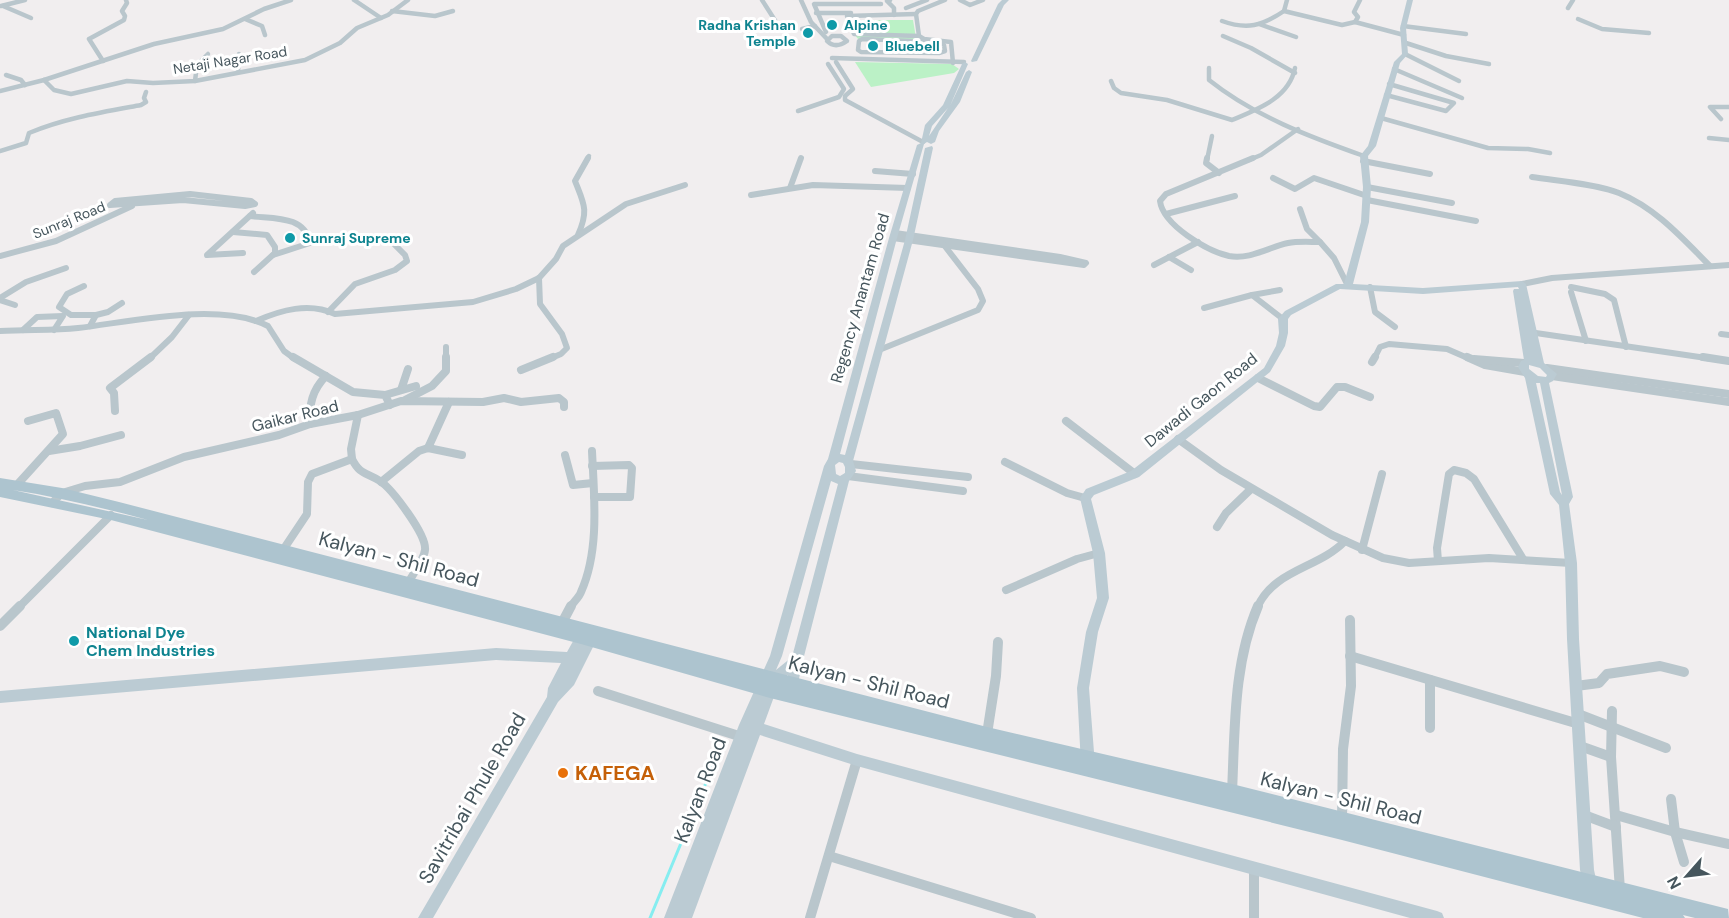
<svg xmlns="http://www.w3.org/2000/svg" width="1729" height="918" font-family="'DM Sans',sans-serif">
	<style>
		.green { fill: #bbf1c6 }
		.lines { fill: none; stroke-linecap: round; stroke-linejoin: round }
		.stream { stroke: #86edf0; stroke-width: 3 }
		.street-far3 { stroke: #b9c6cc; stroke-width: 4.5 }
		.street-far2 { stroke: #b9c6cc; stroke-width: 6 }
		.street-far1 { stroke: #b9c6cc; stroke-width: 8 }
		.street { stroke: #b9c6cc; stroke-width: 10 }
		.secondary { fill: #bbcbd3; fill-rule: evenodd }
		.primary { fill: #adc4cf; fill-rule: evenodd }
		.culture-dot { fill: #0f9aa8; stroke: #fff; stroke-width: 2 }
		.food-dot { fill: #e8710a; stroke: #fff; stroke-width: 2 }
		.labels { text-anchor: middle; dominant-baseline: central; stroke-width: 6; stroke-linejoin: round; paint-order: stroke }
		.far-culture-label { font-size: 14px; font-weight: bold; fill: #0d838f; stroke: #fff; text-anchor: start }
		.far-street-label { font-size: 14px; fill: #46565d; stroke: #fff }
		.street-label { font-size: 16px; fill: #46565d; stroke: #fff }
		.culture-label { font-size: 16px; font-weight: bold; fill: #0d838f; stroke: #fff; text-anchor: start }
		.near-street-label { font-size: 20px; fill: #46565d; stroke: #fff }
		.near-food-label { font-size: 20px; font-weight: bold; fill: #c56008; stroke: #fff; text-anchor: start }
	</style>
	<rect width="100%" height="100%" fill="#f1eeef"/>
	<g class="green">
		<path d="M 846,20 L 913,20 L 916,38 L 913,40 L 858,39 L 844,21 Z"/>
		<path d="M 855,62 L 952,64 L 959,69 L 954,73 L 871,87 Z"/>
	</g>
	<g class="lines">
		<path class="stream" d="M 650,918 L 720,749"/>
		<g class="street-far3">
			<path d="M 354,0 L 381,18"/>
			<path d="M 762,0 L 778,25"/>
			<path d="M 801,0 L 811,22 L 827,39"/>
			<path d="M 890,0 L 887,1 L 894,8 L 894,15"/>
			<path d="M 960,0 L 970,5 L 983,0"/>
			<path d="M 1,6 L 25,0"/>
			<path d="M 3,6 L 31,18"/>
			<path d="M 906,8 L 927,0"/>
			<path d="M 1568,8 L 1573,0"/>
			<path d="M 392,11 L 435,16 L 453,11"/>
			<path d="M 1284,11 L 1287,0"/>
			<path d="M 816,13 L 851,13"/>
			<path d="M 916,14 L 847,16 L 854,34 L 919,36 L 924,39 L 951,42 L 953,63"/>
			<path d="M 245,19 L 262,26 L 265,35"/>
			<path d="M 1578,19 L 1602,29 L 1649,33"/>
			<path d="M 1222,21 C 1247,30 1262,26 1284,11 L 1342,25 L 1355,22 L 1404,35"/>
			<path d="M 1355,22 L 1358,17 L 1354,12 L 1360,0"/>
			<path d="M 1259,24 L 1296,37"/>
			<path d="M 1403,26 L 1466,34"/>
			<path d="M 802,29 L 815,26"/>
			<path d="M 826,32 L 814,4 L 881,4"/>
			<path d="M 832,36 L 841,36 L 847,41 C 840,46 833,47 827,41 Z"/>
			<path d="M 919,36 L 916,14 L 918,11 L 945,0"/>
			<path d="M 1223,36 L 1251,48 L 1295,73"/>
			<path d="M 862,39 L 937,42 L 944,45 L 945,51 L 939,53 L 861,52 L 858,50 L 859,41 Z"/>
			<path d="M 1406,43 L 1446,56 L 1489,64"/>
			<path d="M 1405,54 L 1459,81"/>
			<path d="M 832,58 L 964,62"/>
			<path d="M 103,61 L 89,39 L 124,20 L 125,16 L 122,11 L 127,3 L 126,0"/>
			<path d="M 836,62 L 853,89 L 845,96 L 845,100 L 923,142"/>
			<path d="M 1209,68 L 1209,80 C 1254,116 1310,137 1364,156"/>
			<path d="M 1394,69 L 1462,98"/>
			<path d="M 238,72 L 239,54"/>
			<path d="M 6,75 L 21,80 L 25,85"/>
			<path d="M 44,80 L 54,90 L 71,94 L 127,81 L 153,83 L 195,81 L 305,60 L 340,43 L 357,28 L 388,15 L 408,0"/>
			<path d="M 195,81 L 197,65 L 208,54"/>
			<path d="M 1111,81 L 1114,88 L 1121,93 L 1167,100 L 1232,120 C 1258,109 1289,98 1295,68"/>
			<path d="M 0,91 L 44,80 L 154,44 L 223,29 L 264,9 L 291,0"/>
			<path d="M 1386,95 L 1446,111 L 1454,103 L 1389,84"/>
			<path d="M 798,111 L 839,97 L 844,89 L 828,64"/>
			<path d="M 1381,118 L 1488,148 L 1528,149 L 1550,153"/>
			<path d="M 1721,119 L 1710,107 L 1729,107"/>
			<path d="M 1709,138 L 1729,140"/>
			<path d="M 0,151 L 26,143 L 29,133 C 65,118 103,112 141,105 L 146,102 L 144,98 L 146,92"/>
			<path d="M 587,160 L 589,156"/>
			<path d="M 1207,160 L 1212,136"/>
			<path d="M 1249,160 L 1261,155 L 1298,129"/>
		</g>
		<g class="street-far2">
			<path d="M 1207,158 L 1206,163 L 1219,173"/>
			<path d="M 1253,158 L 1166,194 L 1160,201 C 1163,225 1207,251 1229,256 C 1250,260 1269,247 1288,243 C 1298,241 1310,242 1320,242 L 1334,258 L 1347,284"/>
			<path d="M 1363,161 L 1430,174"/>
			<path d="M 875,171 L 913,174"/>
			<path d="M 1532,177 C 1557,181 1597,184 1619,193 C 1656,208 1683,239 1710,266"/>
			<path d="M 1273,178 L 1295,189 L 1314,178 L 1367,196"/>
			<path d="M 1367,187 L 1452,203"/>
			<path d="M 790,188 L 801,158"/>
			<path d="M 190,194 L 251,201 L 255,204 L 245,206 L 183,200 L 110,205 L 115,201 Z"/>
			<path d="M 751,195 L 813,185 L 908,188"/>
			<path d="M 1367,200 L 1476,221"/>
			<path d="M 1300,209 L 1307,229 L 1320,242"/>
			<path d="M 1166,214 L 1235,196"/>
			<path d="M 250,216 C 273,219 305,215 310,243 L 273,255"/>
			<path d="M 233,232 L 267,235 L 275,247 L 275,253 L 254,272"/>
			<path d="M 578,235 C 589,210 584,204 575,181 L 588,158"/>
			<path d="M 893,238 L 1084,265 L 1086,263 L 1060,257 L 895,233"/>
			<path d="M 243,253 L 207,255 L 253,213"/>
			<path d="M 0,256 L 56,241 L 132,206"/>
			<path d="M 1169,257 L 1191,270"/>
			<path d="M 1154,265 L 1198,242"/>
			<path d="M 539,278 L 540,304 L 562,334 L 567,348 L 561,354 L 549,359"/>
			<path d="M 1522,284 L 1552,278 L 1729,265"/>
			<path d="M 84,286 L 67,294 L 59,307 L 71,315 L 96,315 L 90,326"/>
			<path d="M 1370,287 L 1375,312 L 1395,327"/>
			<path d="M 1571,287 L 1605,294 L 1614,300 L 1626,347"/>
			<path d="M 1571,292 L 1586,341"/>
			<path d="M 1252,295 L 1280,290"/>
			<path d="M 0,298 L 26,282 L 66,268"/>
			<path d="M 0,300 L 15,305"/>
			<path d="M 1204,308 L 1252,295 L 1283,319"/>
			<path d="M 328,312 L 355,284 L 395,270 L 407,261 L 405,255 L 392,242 L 355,240"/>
			<path d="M 96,315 L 108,312 L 122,303"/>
			<path d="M 256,321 C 281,310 309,302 335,314 L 473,302 L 516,289 L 539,278 L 556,259 L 563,246 L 626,204 L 685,185"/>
			<path d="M 23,330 L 37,317 L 63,316 L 54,330"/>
			<path d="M 0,331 C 26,329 52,331 78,328 C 130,322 220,301 268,326 L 284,351 L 295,359"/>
			<path d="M 1529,332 L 1713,359"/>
			<path d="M 1721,334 L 1729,335"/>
			<path d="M 446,347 L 446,359"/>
			<path d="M 879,350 L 978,310 L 983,301 L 978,289 L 944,245"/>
			<path d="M 149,359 L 172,337 L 189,315"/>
			<path d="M 1374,359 L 1380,347 L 1389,344 L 1447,349 L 1470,359"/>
		</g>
		<g class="street-far1">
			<path d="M 293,357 L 353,392 L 385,395 L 390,405"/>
			<path d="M 1467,357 L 1485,365 L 1525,372"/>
			<path d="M 1703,357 L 1729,361"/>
			<path d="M 1474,359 L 1524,363"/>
			<path d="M 1372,362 L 1375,357"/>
			<path d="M 1547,368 L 1729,394"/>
			<path d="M 521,370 L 553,357"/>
			<path d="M 1552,376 L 1729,402"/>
			<path d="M 1258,378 L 1314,406 L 1320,407 L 1337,387 L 1345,387 L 1370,397"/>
			<path d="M 401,390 L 408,369"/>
			<path d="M 385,395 L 416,386"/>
			<path d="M 405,400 L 432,386 L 446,371 L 446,357"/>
			<path d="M 115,411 L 114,393 L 110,388 L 151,357"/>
			<path d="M 1066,421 L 1135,474"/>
			<path d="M 310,424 C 309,405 312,390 326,376"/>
			<path d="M 1178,439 L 1221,470 L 1332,535 L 1383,558 L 1409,563 L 1489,558 L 1571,563"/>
			<path d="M 428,448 L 449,402"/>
			<path d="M 49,451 L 80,446 L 121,435"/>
			<path d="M 565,455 L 573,485 L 593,483"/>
			<path d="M 352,459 L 351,449 L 358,415"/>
			<path d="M 1005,462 L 1067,493 L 1085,498"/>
			<path d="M 851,464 L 968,477"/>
			<path d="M 592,466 L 629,465 L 632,468 L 630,497 L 594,497"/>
			<path d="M 848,476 L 963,491"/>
			<path d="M 381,482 L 419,451 L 428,448 L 462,455"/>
			<path d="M 16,486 L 63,434 L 56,413 L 28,421"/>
			<path d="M 52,503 L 62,493 L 85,486 L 120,482 L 184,457 L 279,435 L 310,424 L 358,415 L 401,401 L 483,402 L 504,398 L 521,402 L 559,398 L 564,402 L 564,407"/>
			<path d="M 1217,527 L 1226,513 L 1251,489"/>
			<path d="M 283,550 L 307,514 L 308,482 L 312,474 L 352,459 C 360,475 366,472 380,481 C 392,489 427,535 425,550 C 424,560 413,574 408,583"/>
			<path d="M 1362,550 L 1382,474"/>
			<path d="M 1438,561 L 1437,548 L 1449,474 L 1454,470 L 1466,473 L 1474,479 L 1523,559"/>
			<path d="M 1006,590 L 1077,559 L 1099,553"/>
			<path d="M 18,608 L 111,515"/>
			<path d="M 570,608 C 573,602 579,598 581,592 C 600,550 594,496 592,451"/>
			<path d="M 1257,608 C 1274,569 1318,569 1345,541"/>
		</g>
		<g class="street">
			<path d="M 562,623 L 571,606"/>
			<path d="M 0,626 L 20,606"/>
			<path d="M 1350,656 L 1579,724"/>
			<path d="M 1430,680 L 1430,728"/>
			<path d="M 1576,686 L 1599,683 L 1607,674 L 1660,666 L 1684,672"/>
			<path d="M 598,691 L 742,737"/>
			<path d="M 1612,711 L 1611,757 L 1620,890"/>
			<path d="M 1578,714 L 1666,748"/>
			<path d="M 987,734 L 996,676 L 998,642"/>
			<path d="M 1580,746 L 1611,757"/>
			<path d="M 1232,792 C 1235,730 1233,664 1258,606"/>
			<path d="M 1671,799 L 1675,832 L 1684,862"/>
			<path d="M 1584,815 L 1616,827"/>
			<path d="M 1616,815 L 1675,832 L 1729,844"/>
			<path d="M 1342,820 L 1343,749 L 1351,686 L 1350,620"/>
			<path d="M 829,856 L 1031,918"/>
			<path d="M 1254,869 L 1254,918"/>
			<path d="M 810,918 L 857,760"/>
		</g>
		<g class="secondary">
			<path d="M 1002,0 L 1009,0 L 1004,5 L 977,61 L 972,62 L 971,61 L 998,4 Z"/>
			<path d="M 1407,0 L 1413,0 L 1406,28 L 1408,54 L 1400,63 L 1376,146 L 1368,156 L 1371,187 L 1369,222 L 1353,284 L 1423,288 L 1522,281 L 1526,284 L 1544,363 L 1557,374 L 1553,381 L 1549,383 L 1573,497 L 1569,504 L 1577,563 L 1579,639 L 1594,870 L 1598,888 L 1596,893 L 1591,895 L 1586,893 L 1580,870 L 1567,639 L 1565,563 L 1559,505 L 1550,494 L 1525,378 L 1518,367 L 1521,361 L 1524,360 L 1513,291 L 1514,289 L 1519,289 L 1518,287 L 1423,294 L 1340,289 L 1291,315 L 1288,319 L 1288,333 L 1285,346 L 1270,372 L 1139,477 L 1094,495 L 1091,499 L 1105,553 L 1109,598 L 1098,632 L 1089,688 L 1095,765 L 1093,770 L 1088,771 L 1083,770 L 1081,765 L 1077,688 L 1086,632 L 1097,598 L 1093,553 L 1080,498 L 1086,489 L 1131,471 L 1264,368 L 1276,346 L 1279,333 L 1278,319 L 1285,311 L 1336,284 L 1344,284 L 1361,222 L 1363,187 L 1360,156 L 1368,146 L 1394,62 L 1402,54 L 1400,28 ZM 1529,365 L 1540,368 L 1547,375 L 1546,377 L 1538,376 L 1529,369 ZM 1536,383 L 1540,383 L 1562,495 L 1560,492 Z"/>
			<path d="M 965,62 L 968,64 L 950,106 L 966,72 L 969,70 L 972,72 L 960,102 L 939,131 L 935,142 L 931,144 L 927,142 L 924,144 L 897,238 L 840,454 L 845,455 L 905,240 L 925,148 L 932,146 L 933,148 L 913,240 L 853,461 L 856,471 L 849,481 L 803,660 L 797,688 L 793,690 L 789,688 L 787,684 L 788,675 L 779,683 L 764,724 L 857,754 L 1437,911 L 1442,913 L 1444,918 L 1410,918 L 857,766 L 760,735 L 692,918 L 664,918 L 739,725 L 770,656 L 824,466 L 828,459 L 889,238 L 917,145 L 921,143 L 925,125 L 943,105 L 962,64 ZM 948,108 L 929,136 L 932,126 ZM 839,462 L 843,463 L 845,467 L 845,473 L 840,476 L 836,474 L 835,465 ZM 831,481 L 838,484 L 792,657 L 776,670 L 782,656 Z"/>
			<path d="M 585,626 L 590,629 L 594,628 L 598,629 L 600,633 L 574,685 L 558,702 L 433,918 L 418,918 L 547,697 L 548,688 L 561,663 L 496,660 L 0,703 L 0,691 L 496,648 L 567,652 L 581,627 Z"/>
		</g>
		<path class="primary" d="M 0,478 L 62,488 L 119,502 L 987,727 L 1232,784 L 1728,909 L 1729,918 L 1695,918 L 1683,915 L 1685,918 L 1643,918 L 1342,840 L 770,698 L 581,644 L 111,520 L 0,497 ZM 13,490 C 58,497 103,508 148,520 Z"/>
	</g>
	<g class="culture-dot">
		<circle cx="832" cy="25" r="6"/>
		<circle cx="808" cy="33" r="6"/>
		<circle cx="873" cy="46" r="6"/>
		<circle cx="290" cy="238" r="6"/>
		<circle cx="74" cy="641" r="6"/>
	</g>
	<circle class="food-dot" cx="563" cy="773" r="6"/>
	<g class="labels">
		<g class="far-culture-label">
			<text x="796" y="25" text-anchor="end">Radha Krishan<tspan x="796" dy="16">Temple</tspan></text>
			<text x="844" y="25">Alpine</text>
			<text x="885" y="46">Bluebell</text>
			<text x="302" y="238">Sunraj Supreme</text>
		</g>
		<g class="far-street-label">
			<text transform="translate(230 60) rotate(-9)">Netaji Nagar Road</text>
			<text transform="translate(69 220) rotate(-22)">Sunraj Road</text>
		</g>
		<g class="street-label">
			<text transform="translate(860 298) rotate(-74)">Regency Anantam Road</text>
			<text transform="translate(1201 400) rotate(-39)">Dawadi Gaon Road</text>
			<text transform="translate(295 416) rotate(-14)">Gaikar Road</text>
		</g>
		<g class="culture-label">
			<text x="86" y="632">National Dye<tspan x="86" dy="18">Chem Industries</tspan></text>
		</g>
		<g class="near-street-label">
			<text transform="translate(399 559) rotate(15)">Kalyan - Shil Road</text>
			<text transform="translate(869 682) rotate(14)">Kalyan - Shil Road</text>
			<text transform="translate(700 790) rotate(-69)">Kalyan Road</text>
			<text transform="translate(472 798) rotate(-60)">Savitribai Phule Road</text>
			<text transform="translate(1341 798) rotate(14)">Kalyan - Shil Road</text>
		</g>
		<g class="near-food-label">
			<text x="575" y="773">KAFEGA</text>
		</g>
	</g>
	<g transform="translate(1687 876) rotate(242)" stroke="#ffffff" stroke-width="4.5" paint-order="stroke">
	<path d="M0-4.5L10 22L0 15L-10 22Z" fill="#46565d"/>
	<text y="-9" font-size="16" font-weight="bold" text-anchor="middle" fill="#46565d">N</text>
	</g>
</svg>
